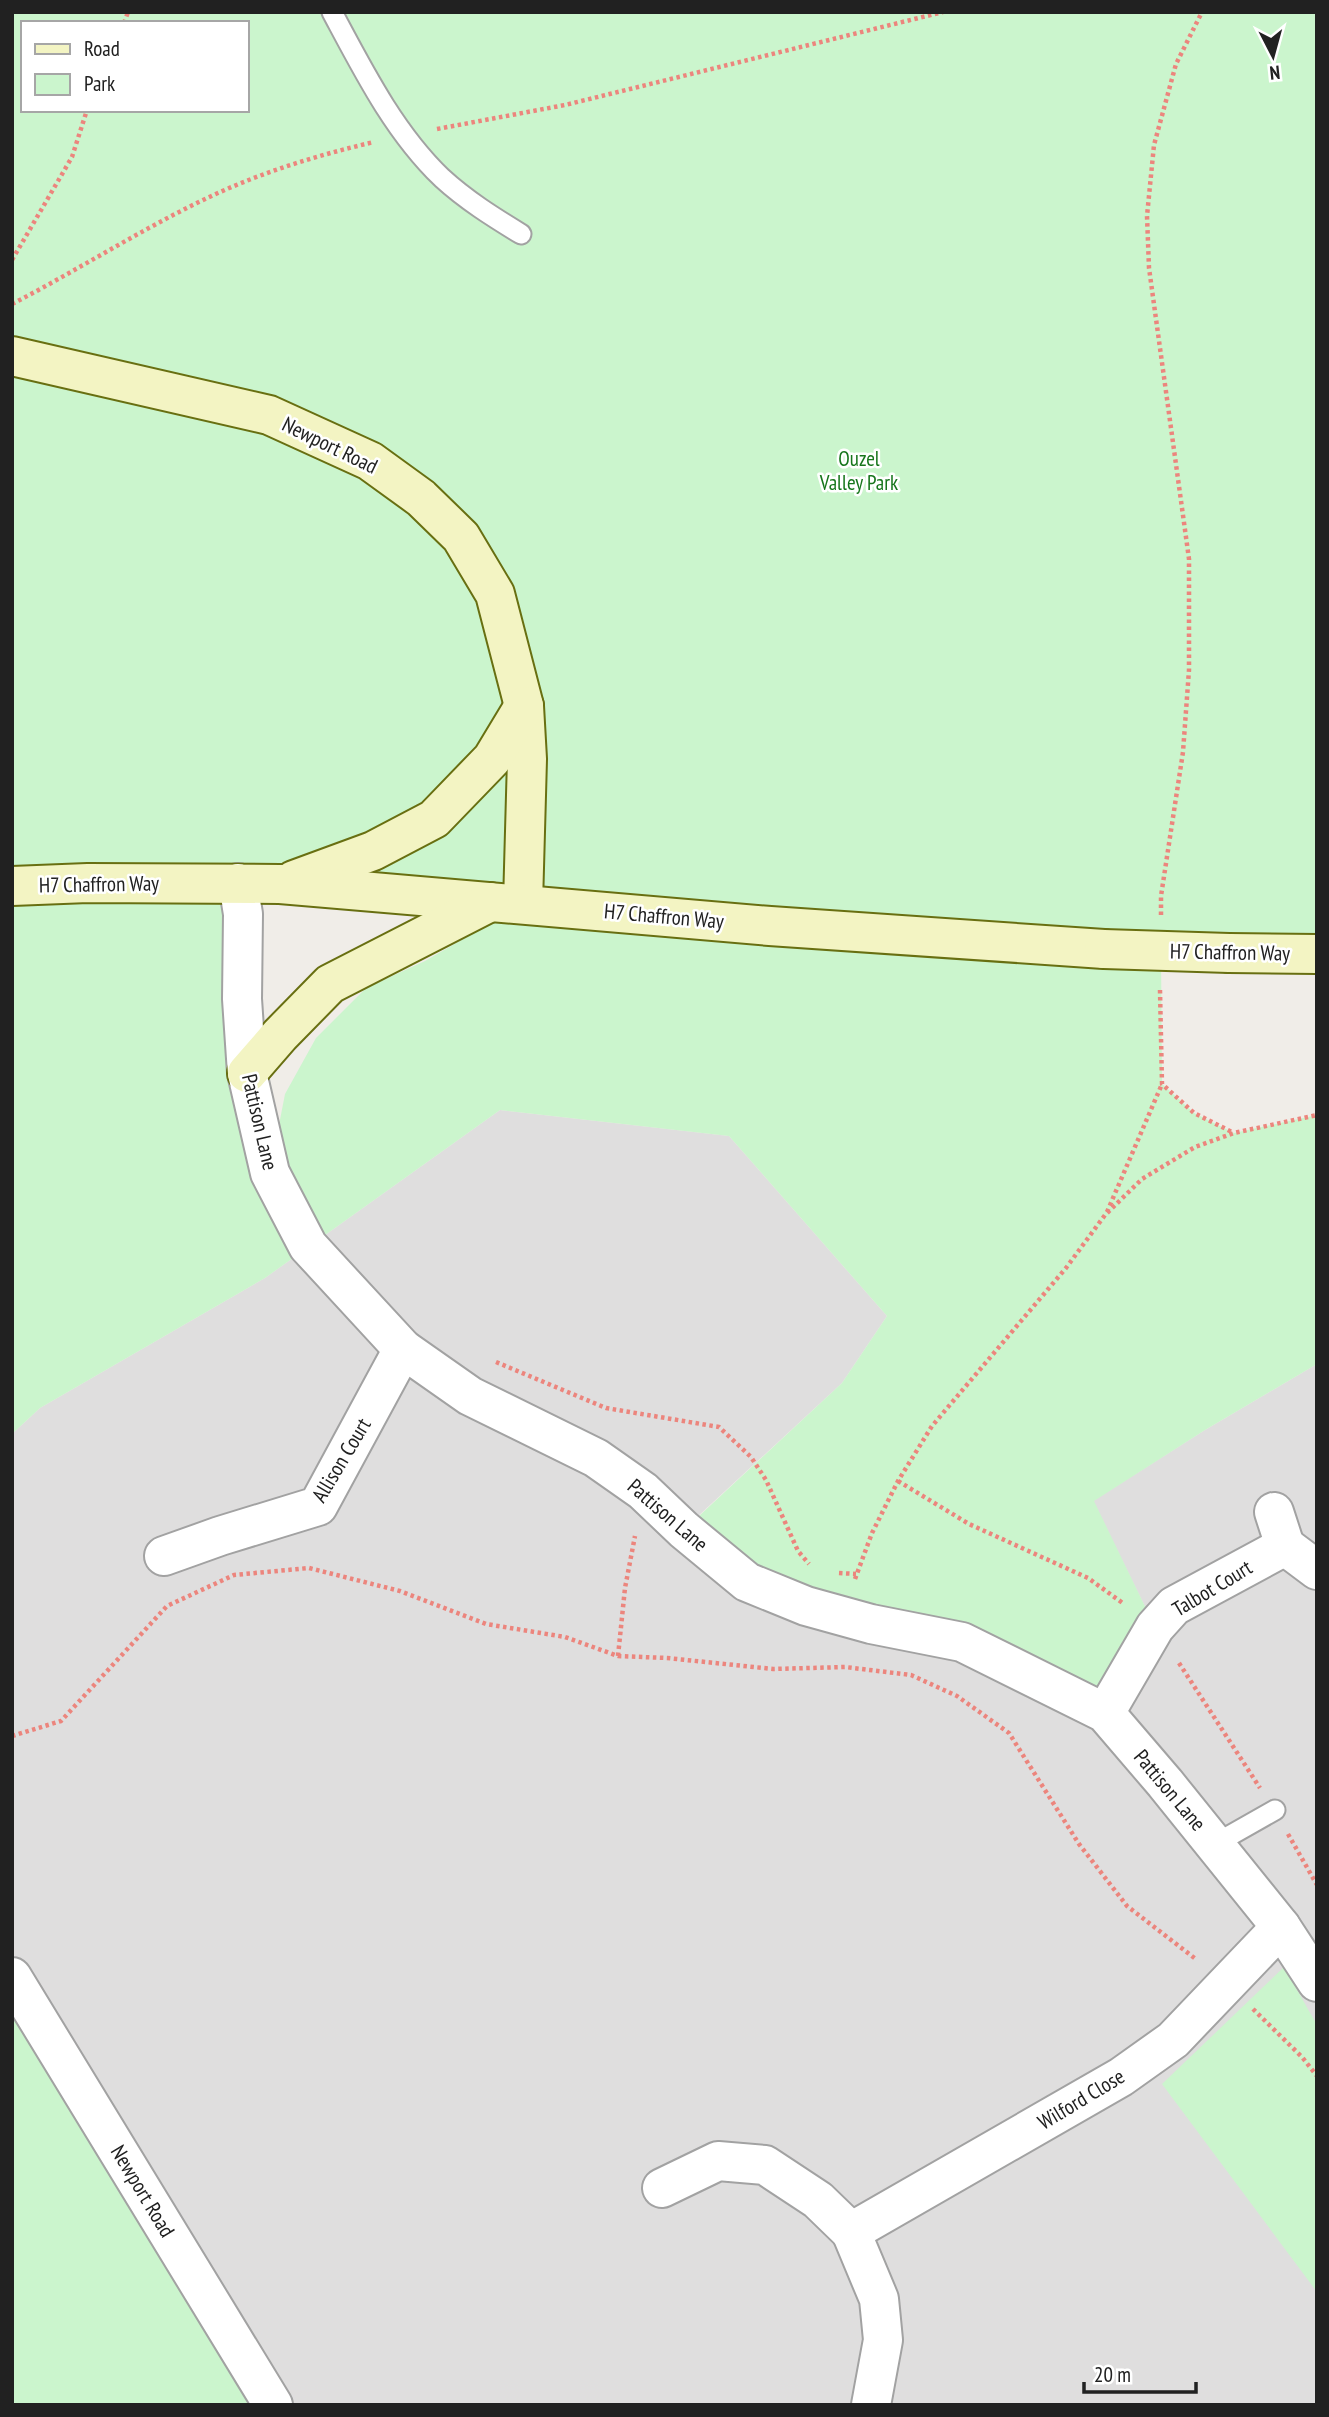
<svg xmlns="http://www.w3.org/2000/svg" width="1329" height="2417" font-family="'PT Sans Narrow',sans-serif">
	<style>
		.residential { fill: #dfdede }
		.park { fill: #cbf5cd; fill-rule: evenodd }
		.lines { fill: none; stroke-linecap: round; stroke-linejoin: round }
		.lane-casing { stroke: #a2a2a2; stroke-width: 23 }
		.street-casing { stroke: #a2a2a2; stroke-width: 42 }
		.secondary-casing { stroke: #686f11; stroke-width: 42 }
		.path { stroke: #ec857d; stroke-width: 4.5; stroke-dasharray: 3.5 3.5; stroke-linecap: butt }
		.lane { stroke: #fff; stroke-width: 19 }
		.street { stroke: #fff; stroke-width: 38 }
		.secondary { stroke: #f3f4c3; stroke-width: 38 }
		.secondary-bridge-casing { stroke: #686f11; stroke-width: 42; stroke-linecap: butt }
		.secondary-bridge { stroke: #f3f4c3; stroke-width: 38 }
		.labels { text-anchor: middle; dominant-baseline: central; stroke-width: 5; stroke-linejoin: round; paint-order: stroke }
		.street-label { font-size: 21px; fill: #212121; stroke: #fff }
		.park-label { font-size: 21px; fill: #17761c; stroke: #fff }
	</style>
	<rect width="100%" height="100%" fill="#f0ede8"/>
	<path class="residential" d="M 500,1110 L 729,1136 L 887,1316 L 842,1383 L 684,1529 L 1155,1627 L 1093,1501 L 1205,1430 L 1317,1364 L 1317,2405 L 273,2405 L 12,1977 L 12,1434 L 40,1408 L 265,1278 Z"/>
	<g class="park">
		<path d="M 12,12 L 1317,12 L 1317,954 L 1161,951 L 1162,1084 L 1194,1113 L 1234,1133 L 1317,1115 L 1317,1364 L 1205,1430 L 1094,1501 L 1155,1627 L 1105,1713 L 806,1606 L 684,1530 L 842,1383 L 887,1316 L 729,1136 L 500,1110 L 265,1278 L 40,1408 L 12,1434 ZM 23,23 L 247,23 L 247,110 L 23,110 ZM 238,883 L 522,905 L 425,961 L 366,988 L 316,1038 L 285,1094 L 270,1171 Z"/>
		<path d="M 1284,1967 L 1317,2025 L 1317,2292 L 1162,2084 Z"/>
		<path d="M 12,1977 L 270,2405 L 12,2405 Z"/>
	</g>
	<g class="lines">
		<g class="lane-casing">
			<g id="lane">
				<path d="M 332,12 C 363,70 394,132 442,178 C 466,200 493,217 521,234"/>
				<path d="M 1215,1844 L 1275,1810"/>
			</g>
		</g>
		<g class="street-casing">
			<g id="street">
				<path d="M 238,883 L 243,914 L 242,999 L 247,1073 L 270,1173 L 308,1246 L 403,1349 L 470,1396 L 596,1458 L 643,1491 L 684,1530 L 747,1582 L 806,1606 L 871,1624 L 962,1642 L 1105,1713 L 1165,1783 L 1281,1927 L 1317,1982"/>
				<path d="M 1274,1512 L 1285,1546"/>
				<path d="M 164,1556 L 220,1536 L 318,1506 L 403,1349"/>
				<path d="M 1105,1713 L 1155,1627 L 1174,1606 L 1285,1546 L 1317,1570"/>
				<path d="M 12,1977 L 273,2405"/>
				<path d="M 662,2188 L 718,2161 L 765,2165 L 818,2200 L 851,2232"/>
				<path d="M 871,2405 L 883,2340 L 879,2299 L 851,2232 L 1121,2077 L 1173,2040 L 1281,1927"/>
			</g>
		</g>
		<g class="secondary-casing">
			<g id="secondary">
				<path d="M 12,356 L 269,415 L 370,461 L 421,498 L 461,537 L 495,594 L 524,706 L 527,759 L 523,904"/>
				<path d="M 294,880 L 373,851 L 434,819 L 492,759 L 524,706"/>
				<path d="M 12,886 L 88,883 L 280,884 L 770,926 L 1104,949"/>
				<path d="M 1229,953 L 1317,954"/>
				<path d="M 247,1073 L 280,1035 L 330,984 L 490,902"/>
			</g>
		</g>
		<g class="path">
			<path d="M 124,23 L 128,12"/>
			<path d="M 437,129 L 565,105 L 943,12"/>
			<path d="M 12,260 L 72,157 L 87,110"/>
			<path d="M 12,304 C 76,271 137,232 201,201 C 256,174 314,156 374,142"/>
			<path d="M 1161,915 L 1161,896 L 1183,752 L 1189,670 L 1189,559 L 1149,268 L 1147,216 L 1154,145 L 1176,64 L 1202,12"/>
			<path d="M 1160,990 L 1162,1084 L 1194,1113 L 1234,1133"/>
			<path d="M 1107,1212 L 1162,1084"/>
			<path d="M 496,1362 L 606,1408 L 719,1427 L 751,1457 L 766,1480 L 798,1551 L 809,1564"/>
			<path d="M 898,1481 L 969,1524 L 1088,1578 L 1124,1604"/>
			<path d="M 839,1573 L 856,1574"/>
			<path d="M 855,1579 L 872,1533 L 898,1481 L 932,1426 L 1066,1268 L 1105,1215 L 1142,1179 L 1195,1147 L 1234,1133 L 1317,1115"/>
			<path d="M 618,1656 L 625,1588 L 635,1536"/>
			<path d="M 1179,1663 L 1260,1788"/>
			<path d="M 12,1736 L 61,1721 L 167,1606 L 234,1575 L 309,1568 L 400,1591 L 486,1624 L 565,1637 L 618,1656 L 667,1658 L 773,1669 L 845,1667 L 911,1675 L 957,1696 L 1009,1733 L 1079,1844 L 1127,1906 L 1197,1960"/>
			<path d="M 1288,1834 L 1317,1885"/>
			<path d="M 1253,2009 L 1302,2057 L 1317,2076"/>
		</g>
		<use href="#lane" class="lane"/>
		<use href="#street" class="street"/>
		<use href="#secondary" class="secondary"/>
		<g class="secondary-bridge-casing">
			<path id="secondary-bridge" d="M 1104,949 L 1229,953"/>
		</g>
		<use href="#secondary-bridge" class="secondary-bridge"/>
	</g>
	<g class="labels">
		<g class="street-label">
			<text transform="translate(330 445) rotate(26)">Newport Road</text>
			<text transform="translate(99 884) rotate(-1)">H7 Chaffron Way</text>
			<text transform="translate(664 916) rotate(5)">H7 Chaffron Way</text>
			<text transform="translate(1230 952) rotate(1)">H7 Chaffron Way</text>
			<text transform="translate(260 1122) rotate(77)">Pattison Lane</text>
			<text transform="translate(341 1460) rotate(-59)">Allison Court</text>
			<text transform="translate(668 1515) rotate(41)">Pattison Lane</text>
			<text transform="translate(1212 1588) rotate(-31)">Talbot Court</text>
			<text transform="translate(1170 1790) rotate(50)">Pattison Lane</text>
			<text transform="translate(1081 2099) rotate(-31)">Wilford Close</text>
			<text transform="translate(143 2191) rotate(59)">Newport Road</text>
		</g>
		<g class="park-label">
			<text x="859" y="458">Ouzel<tspan x="859" dy="24">Valley Park</tspan></text>
		</g>
	</g>
	<rect width="1329" height="2417" fill="none" stroke="#212121" stroke-width="28"/>
	<rect x="21" y="21" width="228" height="91" fill="#ffffff" stroke="#a6a6a6" stroke-width="2"/>
	<rect x="35" y="44" width="35" height="10" fill="#f3f4c3" stroke="#a6a6a6" stroke-width="2"/>
	<text x="84" y="56" font-size="21" fill="#212121">Road</text>
	<rect x="35" y="74" width="35" height="21" fill="#cbf5cd" stroke="#a6a6a6" stroke-width="2"/>
	<text x="84" y="91" font-size="21" fill="#212121">Park</text>
	<g transform="translate(1273 56) rotate(174)" stroke="#ffffff" stroke-width="5" paint-order="stroke">
	<path d="M0-5L12 26L0 18L-12 26Z" fill="#212121"/>
	<text y="-10" font-size="19" font-weight="bold" text-anchor="middle" fill="#212121">N</text>
	</g>
	<path d="M1084 2382v10h112v-10" fill="none" stroke="#212121" stroke-width="3.5"/>
	<text x="1094" y="2382" font-size="21" fill="#212121" stroke="#ffffff" stroke-width="5" paint-order="stroke">20 m</text>
</svg>
